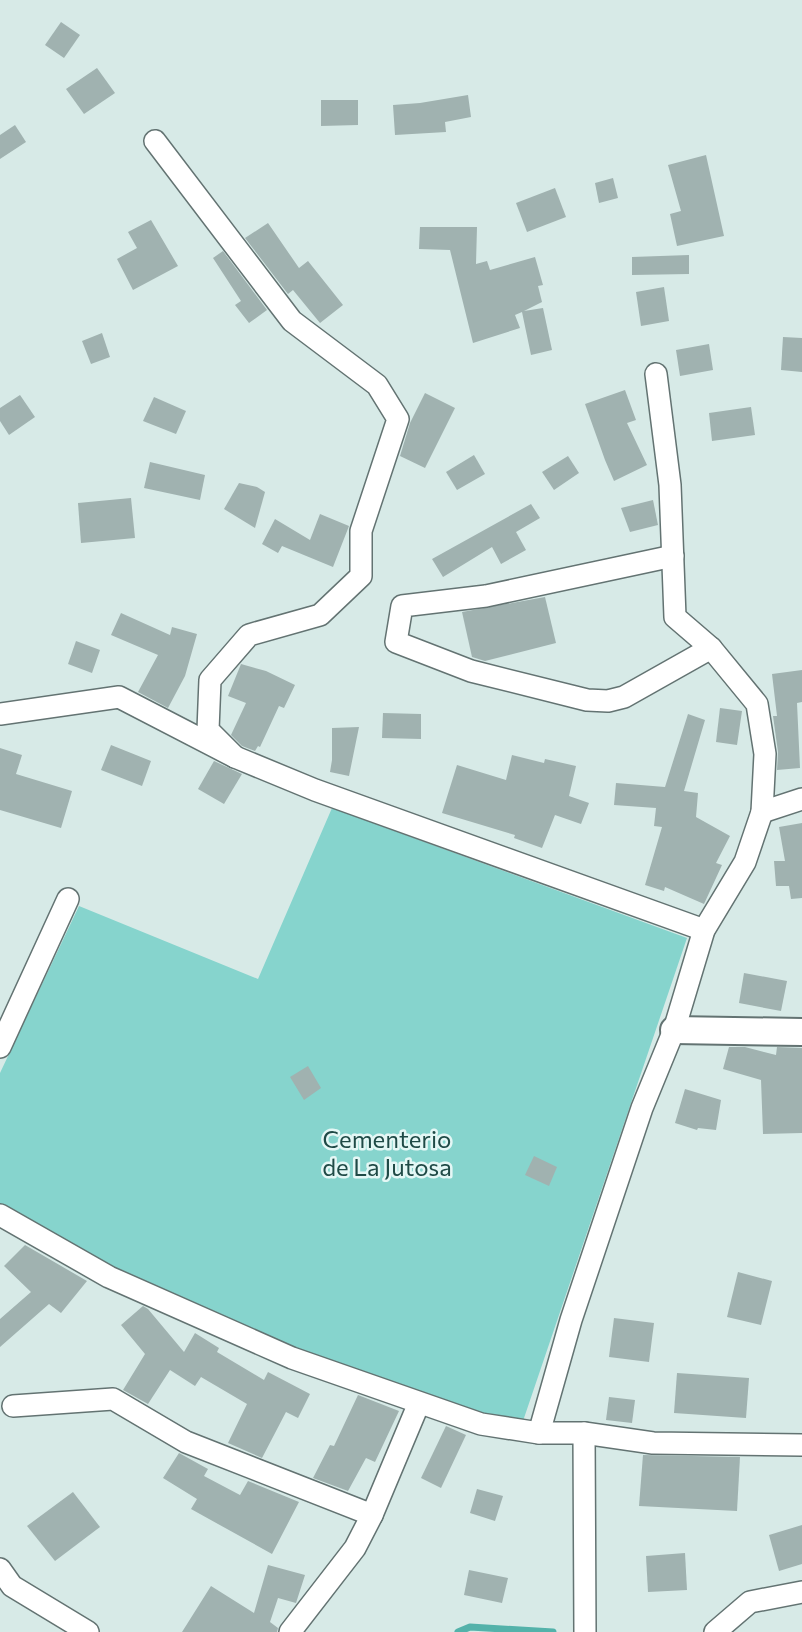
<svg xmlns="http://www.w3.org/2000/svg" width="802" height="1632" font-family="Commissioner,sans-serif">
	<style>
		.green { fill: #86d4cd }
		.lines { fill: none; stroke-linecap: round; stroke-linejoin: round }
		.stream { stroke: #54b2aa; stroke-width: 7 }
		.building { fill: #a0b2b0 }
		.minor-casing { stroke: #637372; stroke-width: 24 }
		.tertiary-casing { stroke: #637372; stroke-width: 30 }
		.minor { stroke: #fff; stroke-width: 21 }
		.tertiary { stroke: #fff; stroke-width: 26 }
		.labels { text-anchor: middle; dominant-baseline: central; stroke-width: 5; stroke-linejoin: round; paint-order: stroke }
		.park-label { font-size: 24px; fill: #1f4a46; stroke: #e4f7f5 }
	</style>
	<rect width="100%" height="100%" fill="#d7eae7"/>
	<path class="green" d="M 332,808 L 687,938 L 523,1421 L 481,1413 L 290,1348 L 110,1269 L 0,1204 L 0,1073 L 79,906 L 258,979 Z"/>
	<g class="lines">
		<path class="stream" d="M 458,1632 L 470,1627 L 553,1632"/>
	</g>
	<g class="building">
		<path d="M 61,22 L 80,35 L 64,58 L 45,45 Z"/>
		<path d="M 97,68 L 115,93 L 84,114 L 66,89 Z"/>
		<path d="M 468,95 L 471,117 L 445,122 L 446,132 L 395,135 L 393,105 L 420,103 Z"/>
		<path d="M 321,100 L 358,100 L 358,125 L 321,126 Z"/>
		<path d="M 15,125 L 26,142 L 0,159 L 0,135 Z"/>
		<path d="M 706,155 L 724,236 L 677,246 L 670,214 L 681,211 L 668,165 Z"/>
		<path d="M 613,178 L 618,198 L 599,203 L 595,183 Z"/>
		<path d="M 555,188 L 566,217 L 527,232 L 516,203 Z"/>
		<path d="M 151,220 L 178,266 L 133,290 L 117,259 L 137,248 L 128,232 Z"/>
		<path d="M 268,223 L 299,268 L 308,261 L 343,305 L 320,323 L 293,290 L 288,294 L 245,238 Z"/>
		<path d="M 420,227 L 477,227 L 476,264 L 487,261 L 490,270 L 535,257 L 543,285 L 538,286 L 542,302 L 524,311 L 543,308 L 552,350 L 531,355 L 522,312 L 515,315 L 520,328 L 473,343 L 450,250 L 419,249 Z"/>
		<path d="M 223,251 L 267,310 L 249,323 L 235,305 L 241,301 L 213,258 Z"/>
		<path d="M 689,255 L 689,274 L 632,275 L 632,257 Z"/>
		<path d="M 664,287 L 669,321 L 641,326 L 636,292 Z"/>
		<path d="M 102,333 L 110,357 L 91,364 L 82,341 Z"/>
		<path d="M 783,337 L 802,338 L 802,372 L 781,370 Z"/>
		<path d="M 709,344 L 713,370 L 680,376 L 676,350 Z"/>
		<path d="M 625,390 L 636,420 L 627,423 L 647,465 L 614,481 L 605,460 L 585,404 Z"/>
		<path d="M 425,393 L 455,408 L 425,468 L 400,456 L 410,423 Z"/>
		<path d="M 20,395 L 35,417 L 9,435 L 0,421 L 0,408 Z"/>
		<path d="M 154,397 L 186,411 L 176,434 L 143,421 Z"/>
		<path d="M 751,407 L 755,435 L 712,441 L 709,413 Z"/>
		<path d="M 474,455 L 485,474 L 457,490 L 446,472 Z"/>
		<path d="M 568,456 L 579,473 L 554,490 L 542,472 Z"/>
		<path d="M 150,462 L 205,475 L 200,500 L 144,488 Z"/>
		<path d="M 239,483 L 257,487 L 265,492 L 255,528 L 224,509 Z"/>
		<path d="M 131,498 L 135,538 L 81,543 L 78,503 Z"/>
		<path d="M 653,500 L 658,525 L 630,532 L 621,508 Z"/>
		<path d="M 531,504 L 540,518 L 516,532 L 526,550 L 501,564 L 492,547 L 443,577 L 432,559 Z"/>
		<path d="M 320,514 L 349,526 L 333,567 L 282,546 L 278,553 L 262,544 L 275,519 L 310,540 Z"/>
		<path d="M 545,597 L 556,643 L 485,661 L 472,657 L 462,612 Z"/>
		<path d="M 121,613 L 170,635 L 172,627 L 197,634 L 185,676 L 168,708 L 138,692 L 158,655 L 111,635 Z"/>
		<path d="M 76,641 L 100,650 L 92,673 L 68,664 Z"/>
		<path d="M 241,664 L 266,671 L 295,685 L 284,708 L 279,706 L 260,747 L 258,746 L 255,751 L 242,746 L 231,735 L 246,703 L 228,696 Z"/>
		<path d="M 802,670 L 802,702 L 797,703 L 800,768 L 777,770 L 778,752 L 773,716 L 777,716 L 772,674 Z"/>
		<path d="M 720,708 L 742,711 L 737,745 L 716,742 Z"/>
		<path d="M 383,713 L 421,714 L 421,739 L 382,738 Z"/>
		<path d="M 688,714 L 705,720 L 684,791 L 698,793 L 696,817 L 730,836 L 716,863 L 722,865 L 704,904 L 665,887 L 664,891 L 645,885 L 662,827 L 654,826 L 656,808 L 614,805 L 616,783 L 665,787 Z"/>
		<path d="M 359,727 L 349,776 L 330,772 L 332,760 L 332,728 Z"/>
		<path d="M 111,745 L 151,761 L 142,786 L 101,770 Z"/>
		<path d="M 0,748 L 22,755 L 16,774 L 72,791 L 61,828 L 0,810 Z"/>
		<path d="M 512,755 L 544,763 L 545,759 L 576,766 L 569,796 L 589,803 L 581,824 L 555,815 L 542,848 L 514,838 L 515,835 L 442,813 L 457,765 L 506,780 Z"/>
		<path d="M 214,761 L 242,774 L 224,804 L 198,789 Z"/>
		<path d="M 802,823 L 802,898 L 791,899 L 789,886 L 776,886 L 774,861 L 785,861 L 779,827 Z"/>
		<path d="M 744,973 L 787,981 L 781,1011 L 739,1003 Z"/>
		<path d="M 729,1047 L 745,1047 L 776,1055 L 777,1047 L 802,1048 L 802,1133 L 763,1134 L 761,1080 L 723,1069 Z"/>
		<path d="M 308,1066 L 321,1088 L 304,1100 L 290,1077 Z"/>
		<path d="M 685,1089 L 721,1100 L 716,1130 L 698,1128 L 697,1130 L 675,1123 Z"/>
		<path d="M 534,1156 L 557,1167 L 549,1186 L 525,1175 Z"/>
		<path d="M 25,1245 L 87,1281 L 61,1313 L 49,1304 L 0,1347 L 0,1319 L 31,1292 L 4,1266 Z"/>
		<path d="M 738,1272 L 772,1281 L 761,1325 L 727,1317 Z"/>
		<path d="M 143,1306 L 148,1309 L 184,1352 L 195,1333 L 219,1348 L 217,1352 L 264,1380 L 268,1372 L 310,1394 L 298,1418 L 286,1412 L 262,1458 L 228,1443 L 247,1404 L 201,1377 L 195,1386 L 170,1370 L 148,1404 L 123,1390 L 145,1354 L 121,1325 Z"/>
		<path d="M 614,1318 L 654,1323 L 649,1362 L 609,1357 Z"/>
		<path d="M 677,1373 L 749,1378 L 746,1418 L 674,1413 Z"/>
		<path d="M 358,1395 L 399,1411 L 375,1462 L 366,1458 L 348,1491 L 313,1478 L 330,1445 L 334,1446 Z"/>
		<path d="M 609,1397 L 635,1400 L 632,1423 L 606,1420 Z"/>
		<path d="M 446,1426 L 466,1435 L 441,1488 L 421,1478 Z"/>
		<path d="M 179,1453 L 208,1469 L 204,1476 L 240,1495 L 248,1481 L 299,1502 L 272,1554 L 191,1509 L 197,1499 L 163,1478 Z"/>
		<path d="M 643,1455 L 740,1457 L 737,1511 L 639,1506 Z"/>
		<path d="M 477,1489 L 503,1496 L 495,1521 L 470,1513 Z"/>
		<path d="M 73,1492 L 100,1527 L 55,1561 L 27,1526 Z"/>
		<path d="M 802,1525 L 802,1564 L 779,1571 L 769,1535 Z"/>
		<path d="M 685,1553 L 687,1590 L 648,1592 L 646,1556 Z"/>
		<path d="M 268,1565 L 305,1575 L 296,1603 L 278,1598 L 270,1622 L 278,1628 L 277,1632 L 182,1632 L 211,1586 L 254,1613 Z"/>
		<path d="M 469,1570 L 508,1578 L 502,1603 L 464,1595 Z"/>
	</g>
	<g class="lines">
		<g class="minor-casing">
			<g id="minor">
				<path d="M 155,141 L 292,321 L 377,385 L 398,419 L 361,531 L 361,576 L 320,615 L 249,635 L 210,680 L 208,730 L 235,757"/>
				<path d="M 673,556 L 486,596 L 402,606 L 396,642 L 471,671 L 587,700 L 608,701 L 624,697 L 711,648"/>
				<path d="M 0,714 L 119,697 L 235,757 L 315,790 L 704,930"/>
				<path d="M 762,812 L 802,799"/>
				<path d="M 0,1047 L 68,899"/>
				<path d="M 0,1215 L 109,1277 L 292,1358 L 481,1424 L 539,1433 L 584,1433 L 653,1443 L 802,1445"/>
				<path d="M 13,1406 L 113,1399 L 186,1442 L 372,1515"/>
				<path d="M 539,1433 L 571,1320 L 642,1108 L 674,1030 L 704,930 L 745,862 L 762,812 L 765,754 L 757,704 L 711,648 L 675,617 L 670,485 L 656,374"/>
				<path d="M 584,1433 L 585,1632"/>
				<path d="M 0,1569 L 12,1586 L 88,1632"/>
				<path d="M 290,1632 L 355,1548 L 372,1515 L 419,1403"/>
				<path d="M 715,1632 L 750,1602 L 802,1592"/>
			</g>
		</g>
		<g class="tertiary-casing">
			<path id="tertiary" d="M 674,1030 L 802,1032"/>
		</g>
		<use href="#minor" class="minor"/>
		<use href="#tertiary" class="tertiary"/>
	</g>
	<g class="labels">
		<g class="park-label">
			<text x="387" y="1138">Cementerio<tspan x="387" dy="28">de La Jutosa</tspan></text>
		</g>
	</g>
</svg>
